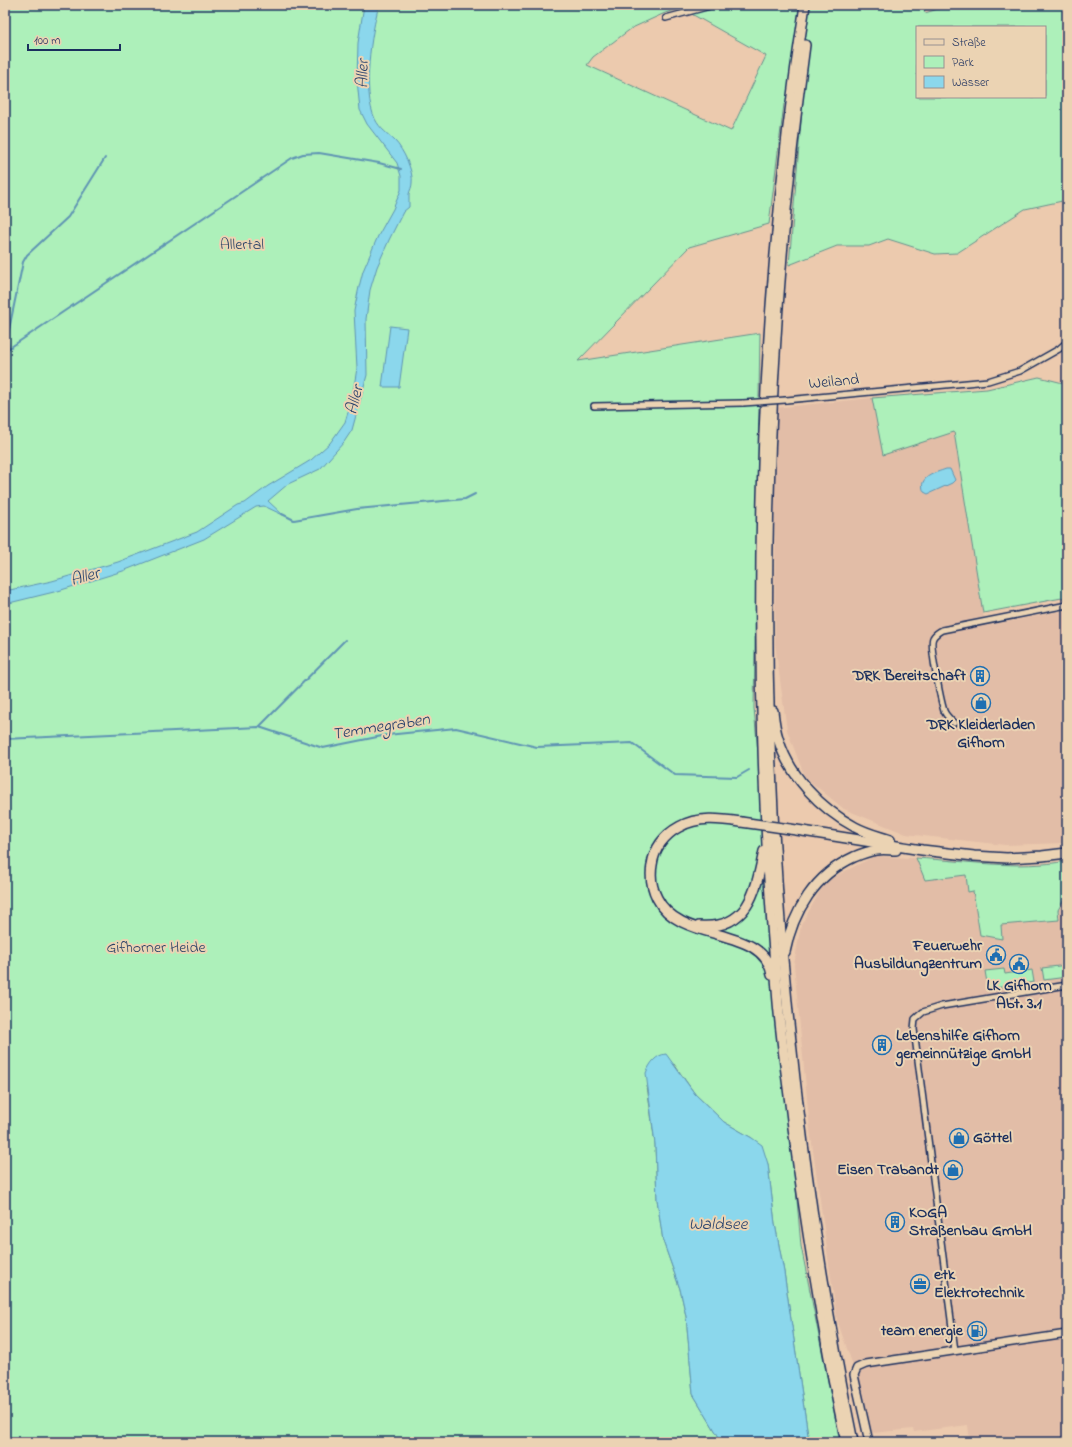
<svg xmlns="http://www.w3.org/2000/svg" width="1072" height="1447" font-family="'Indie Flower',sans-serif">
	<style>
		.built { fill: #e2bda7 }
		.green { fill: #adf0ba; stroke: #64908c; fill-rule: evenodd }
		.water { fill: #8bd7ec; stroke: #5e94b3 }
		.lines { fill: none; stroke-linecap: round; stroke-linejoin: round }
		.stream { stroke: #5e94b3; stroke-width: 2 }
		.street-casing { stroke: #1b2f5e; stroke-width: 8 }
		.secondary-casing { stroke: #1b2f5e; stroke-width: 10 }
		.highway-casing { stroke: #1b2f5e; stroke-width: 12 }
		.street { stroke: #ebd3b3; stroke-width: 5 }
		.secondary { stroke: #ebd3b3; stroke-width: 7 }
		.highway { stroke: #ebd3b3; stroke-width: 9 }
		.street-bridge-casing { stroke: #1b2f5e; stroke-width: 8; stroke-linecap: butt }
		.highway-bridge-casing { stroke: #1b2f5e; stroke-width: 12; stroke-linecap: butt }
		.street-bridge { stroke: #ebd3b3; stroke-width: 5 }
		.highway-bridge { stroke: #ebd3b3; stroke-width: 9 }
		.labels { text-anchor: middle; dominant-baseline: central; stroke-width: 4; stroke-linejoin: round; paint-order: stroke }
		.park-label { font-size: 16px; fill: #2a4267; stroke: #ebd3b3 }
		.street-label { font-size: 16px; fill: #1b2f5e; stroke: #ebd3b3 }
		.poi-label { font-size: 16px; font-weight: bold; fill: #1b2f5e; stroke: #ebd3b3; text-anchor: end }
		.water-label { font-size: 17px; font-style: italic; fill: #26406c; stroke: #ebd3b3 }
	</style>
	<rect width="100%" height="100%" fill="#eccaae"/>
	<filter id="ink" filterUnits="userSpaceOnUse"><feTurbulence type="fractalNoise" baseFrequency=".025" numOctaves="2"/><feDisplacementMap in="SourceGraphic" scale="8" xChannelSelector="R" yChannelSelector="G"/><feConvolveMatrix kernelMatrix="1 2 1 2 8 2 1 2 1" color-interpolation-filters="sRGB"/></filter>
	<g filter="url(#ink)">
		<g class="built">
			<path d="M 948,392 L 985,626 L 1067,610 L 1067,842 L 1065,843 L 1005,845 L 906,834 L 844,809 L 805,777 L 787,730 L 775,644 L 775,408 L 872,398 Z"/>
			<path d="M 875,856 L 943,860 L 1003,865 L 1045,865 L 1067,861 L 1067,1439 L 1038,1442 L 970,1442 L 968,1425 L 914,1432 L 913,1429 L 872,1433 L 859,1383 L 837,1320 L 810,1129 L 794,965 L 801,925 L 826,881 Z"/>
		</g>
		<g class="green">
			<path d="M 5,5 L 923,5 L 925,13 L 951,5 L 1067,5 L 1067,200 L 1025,209 L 957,253 L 935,254 L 888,239 L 869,246 L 837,246 L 789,265 L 803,98 L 784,104 L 769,224 L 689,247 L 578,361 L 760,333 L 754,708 L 801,1246 L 840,1442 L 809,1442 L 784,1272 L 775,1224 L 768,1164 L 752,1138 L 724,1122 L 695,1094 L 674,1064 L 647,1086 L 655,1144 L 657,1199 L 663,1241 L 680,1289 L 686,1316 L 693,1394 L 722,1442 L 5,1442 ZM 681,8 L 766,56 L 731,131 L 587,65 L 593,57 L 632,28 L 665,13 ZM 917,27 L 1045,27 L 1045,97 L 917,97 Z"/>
			<path d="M 1039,377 L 1067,384 L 1067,597 L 983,613 L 954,432 L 883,455 L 872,398 L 987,389 Z"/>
			<path d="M 916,858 C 967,861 1017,870 1067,861 L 1067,894 L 1058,910 L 1059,920 L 1001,925 L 1002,939 L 980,935 L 973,891 L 968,892 L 966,875 L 925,880 Z"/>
			<path d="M 1067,965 L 1067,977 L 1044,980 L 1042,968 Z"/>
			<path d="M 1004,969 L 1005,974 L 1032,970 L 1034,982 L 988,989 L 985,971 Z"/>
		</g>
		<g class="water">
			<path d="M 364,5 L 379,5 C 371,34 362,91 375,119 C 380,129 388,134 395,141 C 403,149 414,172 412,183 C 412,187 410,190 409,194 C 409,198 409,203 409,207 L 403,212 L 389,240 L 377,267 L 370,290 L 366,319 L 367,375 L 352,430 L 344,442 L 320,469 L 288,484 L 268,501 L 283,515 L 264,506 L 256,507 L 204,539 L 123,571 L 58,591 L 5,604 L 5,591 L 52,581 L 118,562 L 176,540 L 197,532 L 238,505 L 245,503 L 268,486 L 311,460 L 330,443 L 345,422 L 352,399 L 357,368 L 354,311 L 359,287 L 363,271 L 378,236 L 393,209 L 401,190 L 401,176 L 397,163 L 367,124 L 360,110 L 357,80 L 358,43 Z"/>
			<path d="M 390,326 L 407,328 L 399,387 L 382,387 Z"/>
			<path d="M 946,469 L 950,469 L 955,480 L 952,483 L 928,494 L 924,492 C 917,477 935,473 946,469 Z"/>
			<path d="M 666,1054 L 695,1094 L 724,1122 L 752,1138 L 762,1145 L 768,1164 L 775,1224 L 784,1272 L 809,1442 L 722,1442 L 693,1394 L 686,1316 L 680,1289 L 663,1241 L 657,1199 L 655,1144 L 646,1073 C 650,1063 656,1055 666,1054 Z"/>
		</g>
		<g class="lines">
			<g class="stream">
				<path d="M 9,348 L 7,339 L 23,262 L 27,255 L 68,217 L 105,158"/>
				<path d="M 5,351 L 292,158 L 303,154 L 319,153 L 379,163 L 401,169"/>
				<path d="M 282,514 L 294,520 L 357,509 L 465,499 L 475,494"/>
				<path d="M 259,727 L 345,640"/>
				<path d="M 5,739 L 259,727 L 323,748 L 387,735 L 456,728 L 537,747 L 632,743 L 675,775 L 737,777 L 749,770"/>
			</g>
			<g class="street-casing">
				<g id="street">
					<path d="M 666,18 L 714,5"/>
					<path d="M 786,400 L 988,381 L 1020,371 L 1059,349 L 1067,342"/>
					<path d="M 594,406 L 743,403"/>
					<path d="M 954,723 C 951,720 946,716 944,711 C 941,701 929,644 933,638 C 935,634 939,632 942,630 L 1067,605"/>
					<path d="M 955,1351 L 914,1029 L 915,1019 L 923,1012 L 942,1006 L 1067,985"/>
				</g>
			</g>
			<g class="secondary-casing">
				<path id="secondary" d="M 869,1442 L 854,1375 L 857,1368 L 866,1364 L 1067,1334"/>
			</g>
			<g class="highway-casing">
				<g id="highway">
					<path d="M 805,5 C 779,168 766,332 762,497 C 758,661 763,826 777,990 C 780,1033 787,1077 792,1120 C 806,1228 823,1335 846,1442"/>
					<path d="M 805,45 C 742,509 759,984 853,1442"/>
					<path d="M 773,711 C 774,720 775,729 778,738 C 789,776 821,809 855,827 C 866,833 878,836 890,840"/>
					<path d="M 741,822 C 720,819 698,816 679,827 C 664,835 654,849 652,865 C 650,876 652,888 657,898 C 680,945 764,924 772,975"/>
					<path d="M 790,829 L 922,850 L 974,856 L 1007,858 L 1042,856 L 1067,853"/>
					<path d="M 699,926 C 750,930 756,889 764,851"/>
					<path d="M 785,952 C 793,911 815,875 854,857 C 861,854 869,851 877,850 C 883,849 889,850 896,850"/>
				</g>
			</g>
			<use href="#street" class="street"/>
			<use href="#secondary" class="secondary"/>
			<use href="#highway" class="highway"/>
			<g class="street-bridge-casing">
				<path id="street-bridge" d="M 743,403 L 786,400"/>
			</g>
			<g class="highway-bridge-casing">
				<path id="highway-bridge" d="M 741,822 L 790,829"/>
			</g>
			<use href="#street-bridge" class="street-bridge"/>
			<use href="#highway-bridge" class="highway-bridge"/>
		</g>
	</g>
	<defs>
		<g id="building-ring" transform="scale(1)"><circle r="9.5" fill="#ebd3b3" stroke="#1f6fb2" stroke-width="1.5"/><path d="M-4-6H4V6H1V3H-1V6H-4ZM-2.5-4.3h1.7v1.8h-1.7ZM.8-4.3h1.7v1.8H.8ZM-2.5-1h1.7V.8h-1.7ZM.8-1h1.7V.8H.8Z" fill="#1f6fb2"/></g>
		<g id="shop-ring" transform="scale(1)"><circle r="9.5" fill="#ebd3b3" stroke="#1f6fb2" stroke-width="1.5"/><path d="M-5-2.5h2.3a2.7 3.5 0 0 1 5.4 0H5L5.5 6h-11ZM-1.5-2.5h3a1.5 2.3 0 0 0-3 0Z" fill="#1f6fb2"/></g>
		<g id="civic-ring" transform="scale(1)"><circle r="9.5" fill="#ebd3b3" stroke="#1f6fb2" stroke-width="1.5"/><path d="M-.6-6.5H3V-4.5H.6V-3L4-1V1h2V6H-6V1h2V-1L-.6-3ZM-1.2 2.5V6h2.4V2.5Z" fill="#1f6fb2"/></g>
		<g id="office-ring" transform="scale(1)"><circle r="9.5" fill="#ebd3b3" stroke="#1f6fb2" stroke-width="1.5"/><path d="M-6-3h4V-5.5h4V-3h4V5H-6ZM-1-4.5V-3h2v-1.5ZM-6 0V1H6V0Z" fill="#1f6fb2"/></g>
		<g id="fuel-ring" transform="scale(1)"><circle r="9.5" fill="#ebd3b3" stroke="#1f6fb2" stroke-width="1.5"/><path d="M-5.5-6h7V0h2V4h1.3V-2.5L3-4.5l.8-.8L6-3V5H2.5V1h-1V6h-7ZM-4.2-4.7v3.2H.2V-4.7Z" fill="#1f6fb2"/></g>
	</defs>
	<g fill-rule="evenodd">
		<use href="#building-ring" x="980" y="676"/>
		<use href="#shop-ring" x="981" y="703"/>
		<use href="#civic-ring" x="996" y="955"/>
		<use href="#civic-ring" x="1019" y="964"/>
		<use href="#building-ring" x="882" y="1045"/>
		<use href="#shop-ring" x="959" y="1138"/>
		<use href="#shop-ring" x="953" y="1170"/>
		<use href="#building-ring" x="895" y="1222"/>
		<use href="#office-ring" x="920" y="1284"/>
		<use href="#fuel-ring" x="977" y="1331"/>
	</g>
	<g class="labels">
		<g class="park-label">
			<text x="242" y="245">Allertal</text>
			<text x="156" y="948">Gifhorner Heide</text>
		</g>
		<g class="street-label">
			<text transform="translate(834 382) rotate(-5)">Weiland</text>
		</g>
		<g class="poi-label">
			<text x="966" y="676">DRK Bereitschaft</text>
			<text x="981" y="725" text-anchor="middle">DRK Kleiderladen<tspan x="981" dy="18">Gifhorn</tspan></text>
			<text x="982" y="946">Feuerwehr<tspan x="982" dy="18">Ausbildungzentrum</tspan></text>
			<text x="1019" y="986" text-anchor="middle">LK Gifhorn<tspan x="1019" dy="18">Abt. 3.1</tspan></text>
			<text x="896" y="1036" text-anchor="start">Lebenshilfe Gifhorn<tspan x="896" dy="18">gemeinnützige GmbH</tspan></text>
			<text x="973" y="1138" text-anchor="start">Göttel</text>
			<text x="939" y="1170">Eisen Trabandt</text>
			<text x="909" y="1213" text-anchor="start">KOGA<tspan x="909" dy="18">Straßenbau GmbH</tspan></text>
			<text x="934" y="1275" text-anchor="start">e:tk<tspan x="934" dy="18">Elektrotechnik</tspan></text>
			<text x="963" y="1331">team energie</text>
		</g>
		<g class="water-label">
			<text transform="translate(363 74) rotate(-89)">Aller</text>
			<text transform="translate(355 400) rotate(-76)">Aller</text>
			<text transform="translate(85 577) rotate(-16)">Aller</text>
			<text transform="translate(381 727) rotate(-9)">Temmegraben</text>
			<text x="718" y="1224">Waldsee</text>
		</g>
	</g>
	<rect width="1072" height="1447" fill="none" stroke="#ebd3b3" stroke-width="20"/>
	<rect x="10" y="10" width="1052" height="1427" fill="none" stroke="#1b2f5e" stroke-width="1.5" filter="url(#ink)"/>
	<rect x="916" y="26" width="130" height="72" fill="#ebd3b3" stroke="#989191"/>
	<rect x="924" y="39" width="20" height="6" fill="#ebd3b3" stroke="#989191"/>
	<text x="952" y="46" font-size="12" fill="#1b2f5e">Straße</text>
	<rect x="924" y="56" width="20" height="12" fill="#adf0ba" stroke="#989191"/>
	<text x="952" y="66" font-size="12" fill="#1b2f5e">Park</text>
	<rect x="924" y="76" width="20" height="12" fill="#8bd7ec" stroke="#989191"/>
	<text x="952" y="86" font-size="12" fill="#1b2f5e">Wasser</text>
	<path d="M28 44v6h92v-6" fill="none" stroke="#1b2f5e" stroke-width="2"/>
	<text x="34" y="44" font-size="12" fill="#1b2f5e" stroke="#ebd3b3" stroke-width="3" paint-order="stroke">100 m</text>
</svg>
